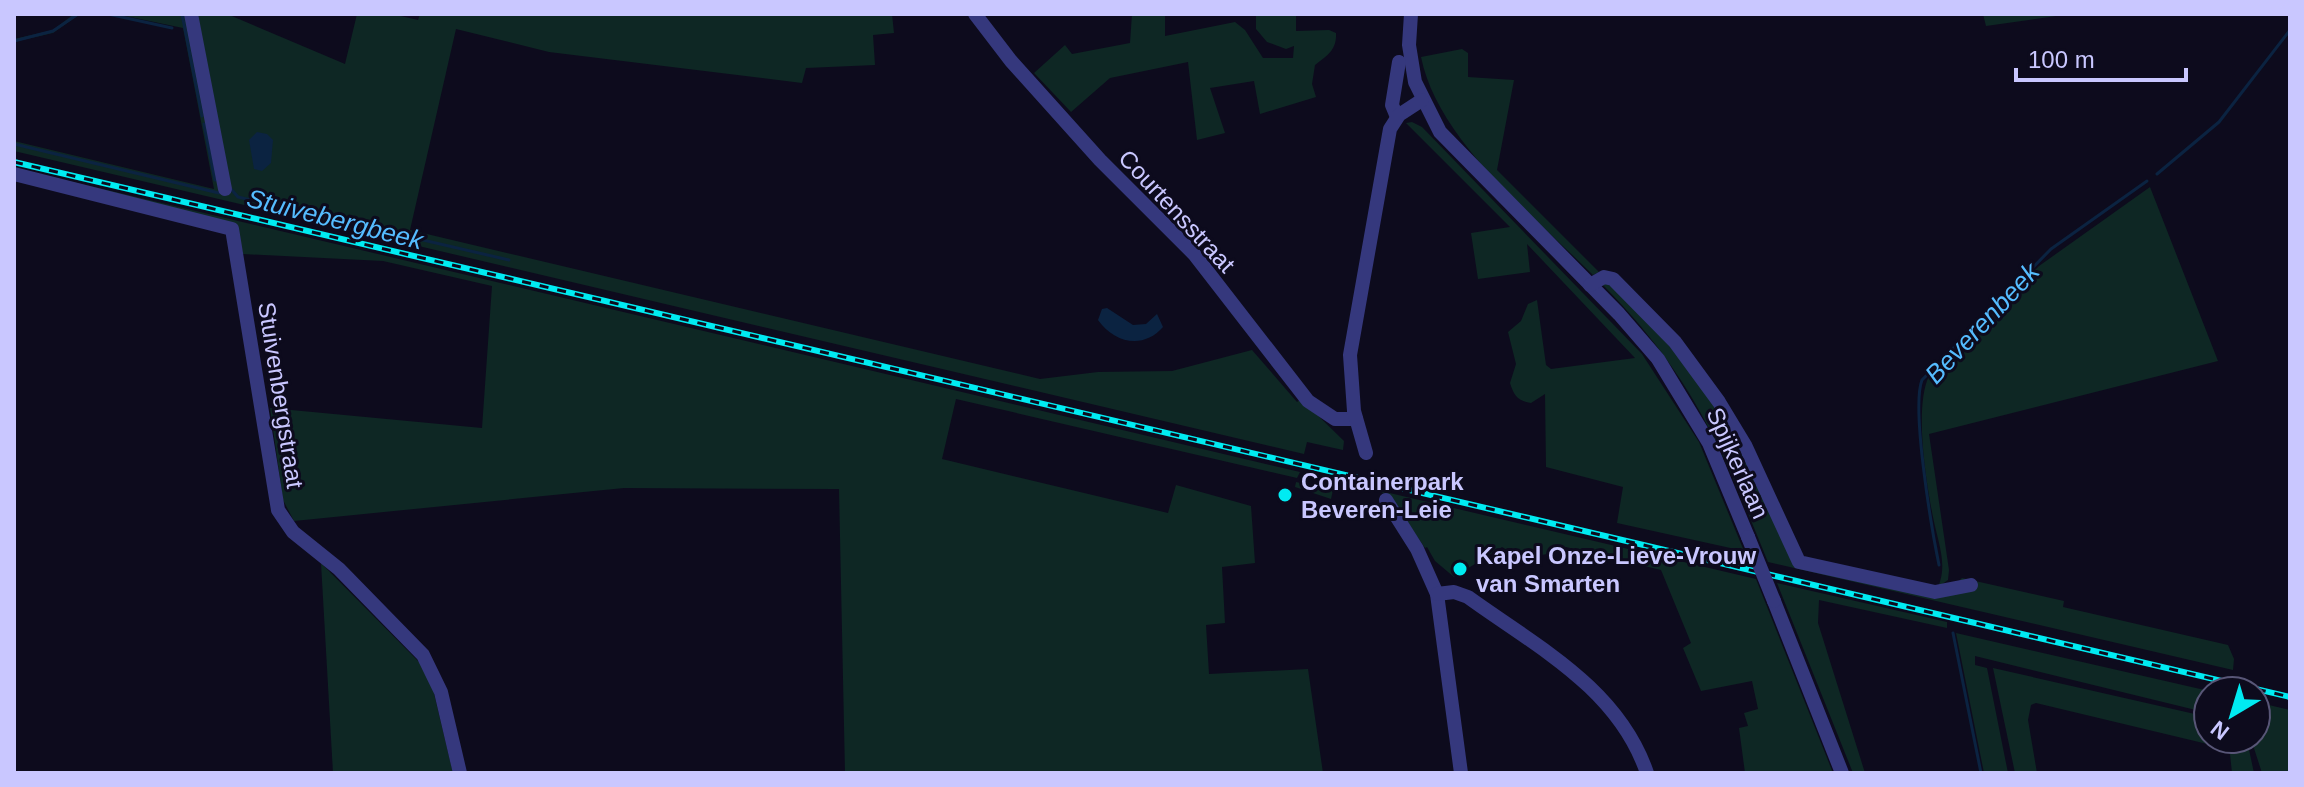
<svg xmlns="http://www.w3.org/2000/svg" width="2304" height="787" font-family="Arial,sans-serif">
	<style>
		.green { fill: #0e2724 }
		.water { fill: #0b2341 }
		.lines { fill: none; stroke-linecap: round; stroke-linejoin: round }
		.stream { stroke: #0b2341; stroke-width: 3 }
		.minor { stroke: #35387d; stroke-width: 14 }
		.rail-casing { stroke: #00ebf2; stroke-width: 6 }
		.rail { stroke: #0d0b1d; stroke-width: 3; stroke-dasharray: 9; stroke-linecap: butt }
		.minor-bridge { stroke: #35387d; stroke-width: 14 }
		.poi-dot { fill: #00ebf2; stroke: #0d0b1d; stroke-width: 3 }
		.labels { text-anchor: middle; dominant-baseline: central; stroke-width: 6; stroke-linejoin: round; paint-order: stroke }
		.street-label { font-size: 24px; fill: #c9c7ff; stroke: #0d0b1d }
		.poi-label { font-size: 24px; font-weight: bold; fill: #c9c7ff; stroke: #0d0b1d; text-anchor: start }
		.water-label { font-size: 26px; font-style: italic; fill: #55bcff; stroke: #0d0b1d }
	</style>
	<rect width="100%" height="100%" fill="#0d0b1d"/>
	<g class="green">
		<path d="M 74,14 L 80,14 L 53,33 L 14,42 L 14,39 L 53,30 Z"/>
		<path d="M 116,14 L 227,14 L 345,64 L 357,14 L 392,14 L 418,20 L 420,14 L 892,14 L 894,33 L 873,35 L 875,65 L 806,68 L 802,83 L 549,52 L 456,29 L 410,230 L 1040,379 L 1098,372 L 1172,371 L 1252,350 L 1297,402 L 1301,399 L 1344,441 L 1343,450 L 1307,442 L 1304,454 L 14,151 L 14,141 L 214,189 L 183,28 Z"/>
		<path d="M 1132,14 L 1165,14 L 1165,36 L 1235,22 L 1245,30 L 1263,58 L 1293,58 L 1294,46 L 1286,49 L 1267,42 L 1256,29 L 1256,14 L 1296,14 L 1296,31 L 1329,30 L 1336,33 C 1337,50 1327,56 1315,65 L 1312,84 L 1316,97 L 1260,114 L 1254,81 L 1210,88 L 1225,133 L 1197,140 L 1188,62 L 1110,78 L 1071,112 L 1034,73 L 1065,45 L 1072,54 L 1130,43 Z"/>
		<path d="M 1983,14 L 2070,14 L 1986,26 Z"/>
		<path d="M 1462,49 L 1468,53 L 1468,77 L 1514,80 L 1497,170 L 1599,272 L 1593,275 C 1533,215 1438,141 1421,57 Z"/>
		<path d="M 1412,122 L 1422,127 L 1642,354 L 1699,442 L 1744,551 L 1617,523 L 1623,487 L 1546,467 L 1545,394 L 1531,403 C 1518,401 1514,396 1510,383 L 1516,364 L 1508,332 L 1521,321 L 1528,304 L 1537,300 L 1546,365 L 1551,369 L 1635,358 L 1527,244 L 1530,272 L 1478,279 L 1471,233 L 1510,227 L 1406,123 Z"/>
		<path d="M 14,168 L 1300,472 L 1297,478 L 956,399 L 942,459 L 1168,513 L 1176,485 L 1251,506 L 1255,563 L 1222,567 L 1225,623 L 1206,625 L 1209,674 L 1308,669 L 1323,773 L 845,773 L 839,489 L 624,488 L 294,521 L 283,500 L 270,408 L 482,428 L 492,286 L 383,261 L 243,254 L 235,225 Z"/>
		<path d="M 2150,187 L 2218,361 L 1929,434 L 1949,570 L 1948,580 L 1938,587 C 1948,564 1938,543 1933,517 C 1926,481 1914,407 1929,376 L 2039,266 Z"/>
		<path d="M 1606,281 L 1646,315 L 1731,427 L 1792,561 L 1950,589 L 1962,578 L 2064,601 L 2063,607 L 2228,645 L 2234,659 L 2233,670 L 1768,562 C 1721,446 1692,375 1602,284 Z"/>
		<path d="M 1330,479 L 1756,579 L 1833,773 L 1745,773 L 1739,728 L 1748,726 L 1744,713 L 1758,709 L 1752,681 L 1701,691 L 1683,648 L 1691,643 L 1661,570 L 1566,547 C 1549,558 1519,558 1502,547 L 1454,577 L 1435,561 L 1427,547 L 1425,548 L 1388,494 L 1328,484 Z"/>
		<path d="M 1296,482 L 1333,490 L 1331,499 L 1295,487 Z"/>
		<path d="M 321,563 L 420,663 L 432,685 L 453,773 L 333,773 Z"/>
		<path d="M 1777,583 L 1947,622 L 1947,628 L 1819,600 L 1818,623 L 1865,773 L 1853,773 Z"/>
		<path d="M 1956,633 L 2209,691 L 2208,713 L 1975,656 L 1975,665 L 1987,668 L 2008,773 L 1984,773 Z"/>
		<path d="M 1993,668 L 2208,717 L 2208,739 L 2247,740 L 2254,773 L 2232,773 L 2230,754 L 2224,748 L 2036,703 L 2031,705 L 2028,720 L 2037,773 L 2015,773 Z"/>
		<path d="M 2256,702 L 2290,710 L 2290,773 L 2262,773 L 2251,739 L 2256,739 Z"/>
	</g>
	<g class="water">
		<path d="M 257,132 L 267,134 L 273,140 L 271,163 L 262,171 L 254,169 L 249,140 Z"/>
		<path d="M 1107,308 L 1133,325 L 1146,324 L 1157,314 L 1163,327 C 1144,349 1115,344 1098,320 L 1102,309 Z"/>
	</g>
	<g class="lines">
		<g class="stream">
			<path d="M 108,14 L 172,28"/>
			<path d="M 182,14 L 202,116"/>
			<path d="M 14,41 L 53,31 L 78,14"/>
			<path d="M 204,124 L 215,180"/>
			<path d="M 14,144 L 219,193"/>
			<path d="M 2157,174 L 2219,122 L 2290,30"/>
			<path d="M 231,189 L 238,197 L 509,260"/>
			<path d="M 1939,565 C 1932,531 1911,408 1922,380 L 2051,249 L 2147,181"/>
			<path d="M 1953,633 L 1981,773"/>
		</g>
		<g class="minor">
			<path d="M 191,14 L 225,189"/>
			<path d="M 975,14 L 1011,61 L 1100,160 L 1194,254 L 1308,401 L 1335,419 L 1356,419"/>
			<path d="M 1411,14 L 1409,45 L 1415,82 L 1440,132 L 1619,314 L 1658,359 L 1709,443 L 1748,537"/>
			<path d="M 1397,117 L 1392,105 L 1399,62"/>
			<path d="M 14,174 L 232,229 L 278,510 L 293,532 L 339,569 L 423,655 L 441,692 L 460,773"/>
			<path d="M 1590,285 L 1604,277 L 1613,279 L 1675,342 L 1719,402 L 1745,445 L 1799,562 L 1935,592 L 1971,585"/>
			<path d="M 1366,453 L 1354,411 L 1350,355 L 1390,129 L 1399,115 L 1422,100"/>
			<path d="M 1386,500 L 1417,549 L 1437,594 L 1461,773"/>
			<path d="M 1437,594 L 1454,592 L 1468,597 C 1537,647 1618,688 1647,773"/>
			<path d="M 1774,601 L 1842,773"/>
		</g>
		<g class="rail-casing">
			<path id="rail" d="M 14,162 L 2290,697"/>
		</g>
		<use href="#rail" class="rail"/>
		<path class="minor-bridge" d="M 1748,537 L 1774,601"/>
	</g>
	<g class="poi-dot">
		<circle cx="1285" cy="495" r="8"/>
		<circle cx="1460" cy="569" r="8"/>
	</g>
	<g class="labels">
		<g class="street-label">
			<text transform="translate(1177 211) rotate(47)">Courtensstraat</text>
			<text transform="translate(281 395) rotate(81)">Stuivenbergstraat</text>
			<text transform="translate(1738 463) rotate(66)">Spijkerlaan</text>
		</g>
		<g class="poi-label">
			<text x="1301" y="481">Containerpark<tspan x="1301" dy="28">Beveren-Leie</tspan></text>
			<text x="1476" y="555">Kapel Onze-Lieve-Vrouw<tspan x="1476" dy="28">van Smarten</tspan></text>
		</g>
		<g class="water-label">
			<text transform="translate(335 219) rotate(14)">Stuivebergbeek</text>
			<text transform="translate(1982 323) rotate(-47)">Beverenbeek</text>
		</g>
	</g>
	<rect width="2304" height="787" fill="none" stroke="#c9c7ff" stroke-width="32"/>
	<g transform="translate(2232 715) rotate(218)"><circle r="38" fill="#0d0b1d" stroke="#585677" stroke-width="2"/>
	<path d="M0-6L14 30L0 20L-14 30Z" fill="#00ebf2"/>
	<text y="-12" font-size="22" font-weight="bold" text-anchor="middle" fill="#c9c7ff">N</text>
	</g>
	<path d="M2016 68v12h170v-12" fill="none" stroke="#c9c7ff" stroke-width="4"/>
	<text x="2028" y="68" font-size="24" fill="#c9c7ff" stroke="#0d0b1d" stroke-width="6" paint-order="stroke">100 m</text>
</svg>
